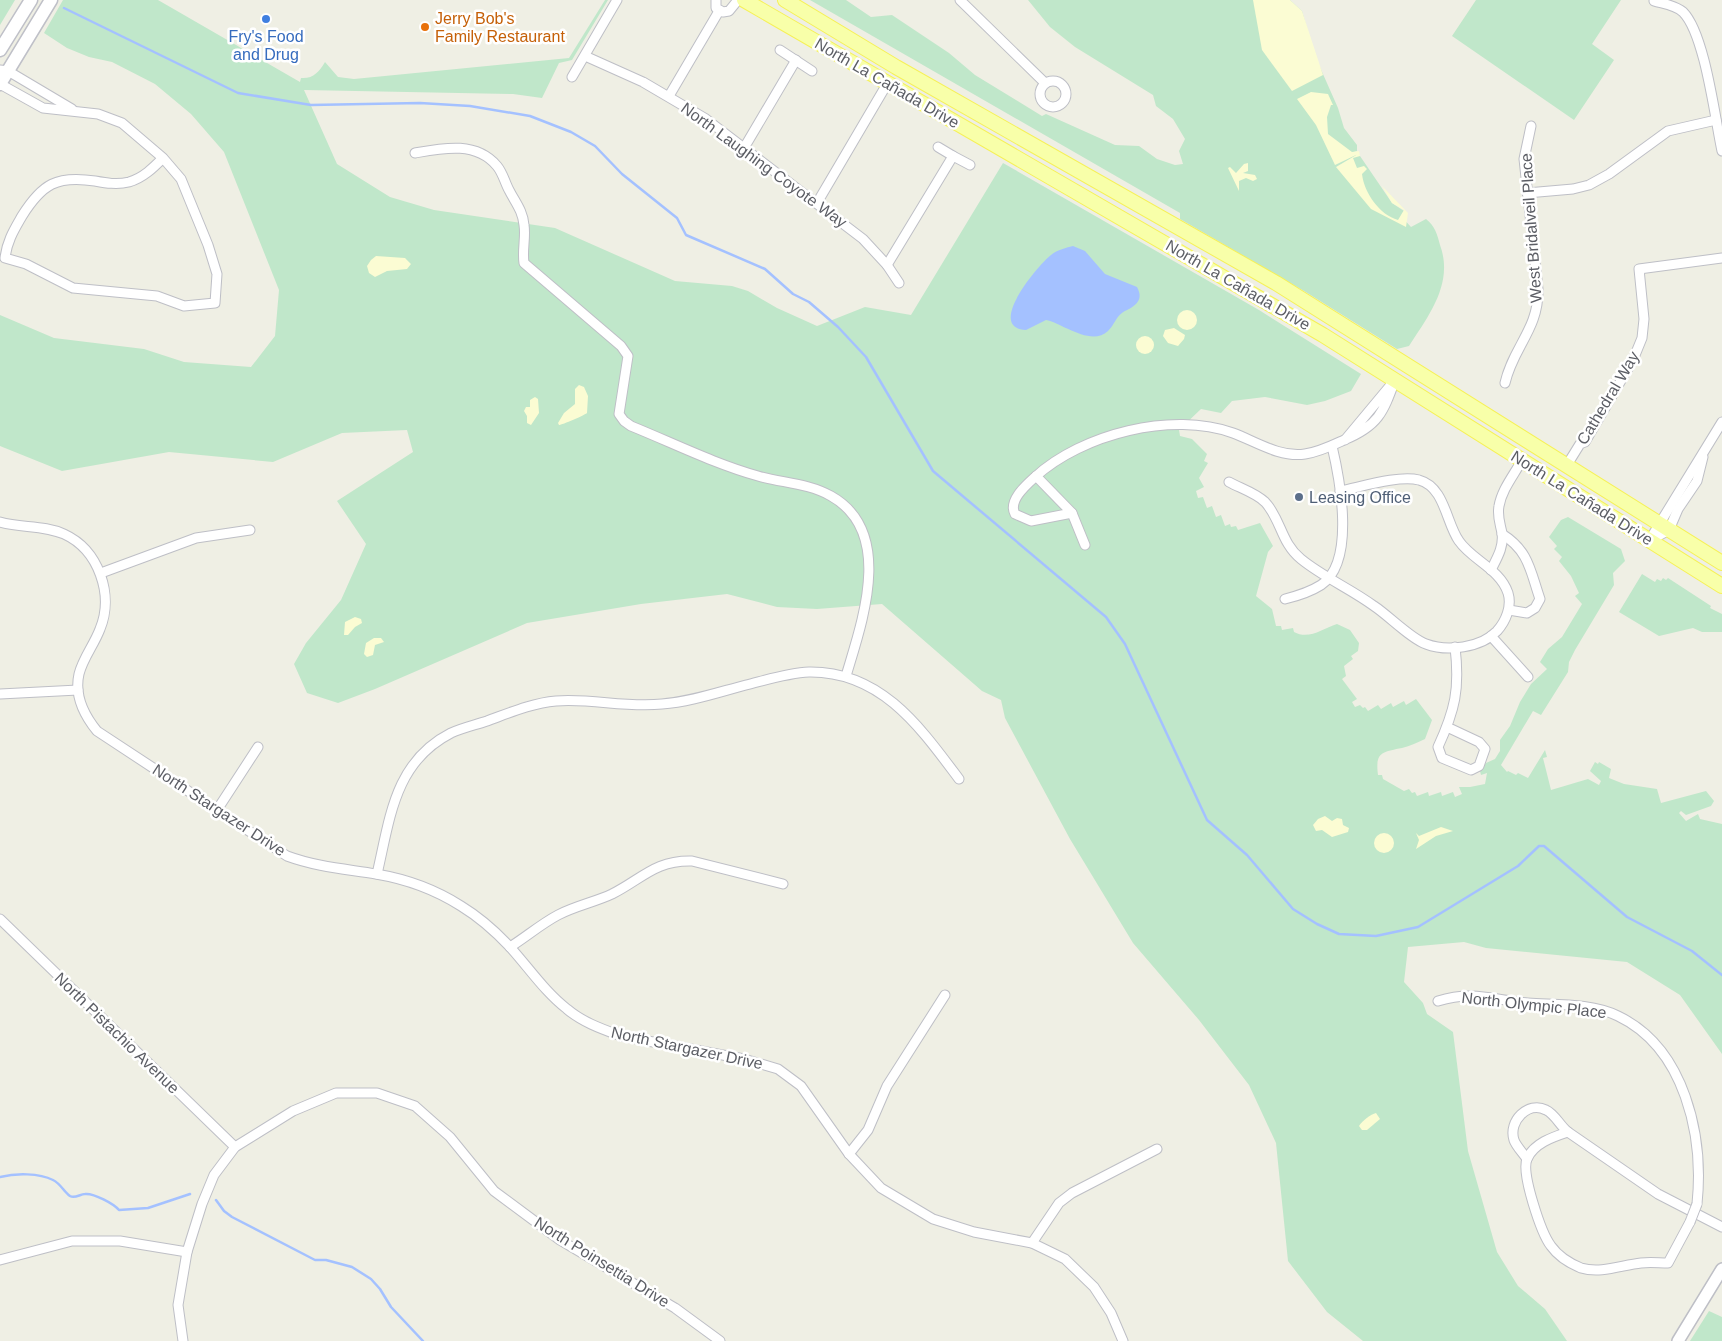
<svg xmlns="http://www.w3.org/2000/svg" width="1722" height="1341" font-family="Helvetica,sans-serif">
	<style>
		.green { fill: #c0e7ca }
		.sand { fill: #fbfcd3 }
		.water { fill: #a4c1ff }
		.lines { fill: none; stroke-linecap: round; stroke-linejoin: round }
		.stream { stroke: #a4c1ff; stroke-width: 2.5 }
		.minor-casing { stroke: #bebfc6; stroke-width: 11 }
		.tertiary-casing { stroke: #bebfc6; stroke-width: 14 }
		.secondary-casing { stroke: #bfc0c8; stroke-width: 15 }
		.primary-casing { stroke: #f6f157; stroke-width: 16 }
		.minor { stroke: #fff; stroke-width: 9 }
		.tertiary { stroke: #fff; stroke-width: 11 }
		.secondary { stroke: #fff; stroke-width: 12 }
		.primary { stroke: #f8ffa9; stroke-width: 14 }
		.minor-bridge-casing { stroke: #bebfc6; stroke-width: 11; stroke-linecap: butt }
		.minor-bridge { stroke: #fff; stroke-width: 9 }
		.shop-dot { fill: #3f7fe0; stroke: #fff; stroke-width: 2 }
		.food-dot { fill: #e8710a; stroke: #fff; stroke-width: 2 }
		.service-dot { fill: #5c6f8a; stroke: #fff; stroke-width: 2 }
		.labels { text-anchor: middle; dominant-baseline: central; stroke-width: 5; stroke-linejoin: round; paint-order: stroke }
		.food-label { font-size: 16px; fill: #c56008; stroke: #fff; text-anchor: start }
		.shop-label { font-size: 16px; fill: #366cbe; stroke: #fff }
		.street-label { font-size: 16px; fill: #5c5e65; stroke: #fff }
		.service-label { font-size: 16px; fill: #4e5e75; stroke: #fff; text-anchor: start }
	</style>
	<rect width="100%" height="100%" fill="#efefe4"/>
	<g class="green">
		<path d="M 0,0 L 15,0 L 0,25 Z"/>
		<path d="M 63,0 L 158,0 L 300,82 L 301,78 C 313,79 319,72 325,62 L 338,77 L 354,79 L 569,58 L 605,0 L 608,0 L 572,60 L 559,63 L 542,98 L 513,94 L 304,90 L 337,164 L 390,197 L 434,210 L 555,228 L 675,281 L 732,286 L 748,291 L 777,308 L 817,326 L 865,307 L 911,315 L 1003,163 L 1259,310 L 1361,374 L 1351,391 L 1325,401 L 1307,405 L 1265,397 L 1232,401 L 1221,413 L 1201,409 L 1179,430 L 1180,436 L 1192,439 L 1207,454 L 1204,461 L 1208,463 L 1199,478 L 1204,487 L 1196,491 L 1198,498 L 1203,497 L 1207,508 L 1212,506 L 1216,517 L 1221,515 L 1225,526 L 1230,524 L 1231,527 L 1236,526 L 1238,530 L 1260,523 L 1273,546 L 1268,552 L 1256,596 L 1272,609 L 1276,626 L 1281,626 L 1282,630 L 1293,628 L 1294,632 C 1309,640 1322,629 1337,624 L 1350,630 L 1359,643 L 1358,651 L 1351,656 L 1353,659 L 1344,666 L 1346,676 L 1342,679 L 1357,699 L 1352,702 L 1355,707 L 1360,705 L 1363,708 L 1365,707 L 1368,711 L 1378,705 L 1381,709 L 1391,703 L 1393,707 L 1404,701 L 1406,705 L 1416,699 L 1432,720 L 1425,739 C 1418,742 1410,746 1402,748 C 1382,752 1375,752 1378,775 L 1382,775 L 1383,779 L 1404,791 L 1409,789 L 1412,793 L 1415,792 L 1417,796 L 1428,792 L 1429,796 L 1441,792 L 1442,796 L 1453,792 L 1455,797 L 1462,794 L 1459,787 L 1470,787 L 1485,784 L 1487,773 L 1481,775 L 1480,771 L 1486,763 L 1495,759 L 1500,751 L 1500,740 L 1510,726 L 1520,702 L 1531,684 L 1547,669 L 1540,662 L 1548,649 L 1562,637 L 1582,604 L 1575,596 L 1579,593 L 1571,576 L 1559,561 L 1562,557 L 1554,549 L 1557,546 L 1549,537 L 1561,520 L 1568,517 L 1621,549 L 1625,561 L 1613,573 L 1614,585 L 1575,650 L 1569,662 L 1568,672 L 1541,715 L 1533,711 L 1501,765 L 1507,772 L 1508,771 L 1516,775 L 1518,773 L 1528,778 L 1545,750 L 1547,757 L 1543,758 L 1551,790 L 1588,779 L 1599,785 L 1601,781 L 1590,771 L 1595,762 L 1598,764 L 1599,762 L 1611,769 L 1609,778 L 1624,784 L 1657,789 L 1661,803 L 1706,791 L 1714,801 L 1711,806 L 1686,815 L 1681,811 L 1679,813 L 1686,821 L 1698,814 L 1700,819 L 1722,824 L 1722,1054 L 1680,995 L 1627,962 L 1486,948 L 1464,942 L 1408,947 L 1404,982 L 1423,1003 L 1427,1014 L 1453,1032 L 1468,1151 L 1497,1252 L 1518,1286 L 1545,1309 L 1567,1341 L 1363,1341 L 1327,1312 L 1288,1261 L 1276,1143 L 1249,1085 L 1199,1020 L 1133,943 L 1070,839 L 1005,718 L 1001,700 L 982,691 L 882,604 L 817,609 L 777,607 L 727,594 L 641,604 L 527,623 L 375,689 L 338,703 L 307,693 L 294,664 L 306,643 L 341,600 L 366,544 L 337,501 L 413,452 L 407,430 L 342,433 L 273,462 L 169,452 L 62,471 L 0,446 L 0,315 L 54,338 L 144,349 L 184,362 L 251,367 L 275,336 L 279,290 L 224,152 L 191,114 L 155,84 L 112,62 L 89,57 L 67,48 L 44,33 Z"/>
		<path d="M 810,0 L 846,0 L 871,17 L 892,15 L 949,53 L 975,75 L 1042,116 L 1046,114 L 1115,145 L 1139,146 L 1157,159 L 1175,165 L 1183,164 L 1179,151 L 1185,139 L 1173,119 L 1156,106 L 1153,95 L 1075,47 L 1050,27 L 1028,0 L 1290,0 L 1302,11 L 1315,56 L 1338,108 L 1344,128 L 1357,145 L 1357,151 L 1354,152 L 1356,155 L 1360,156 L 1392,203 L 1404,211 L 1401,216 L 1411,227 L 1426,219 C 1435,226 1437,234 1440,245 C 1454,283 1429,315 1409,346 L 1397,349 L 1304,291 L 1180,219 L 1180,213 Z"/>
		<path d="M 1476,0 L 1621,0 L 1592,44 L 1614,60 L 1574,120 L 1452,36 Z"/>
		<path d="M 1642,574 L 1655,582 L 1657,579 L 1661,581 L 1663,578 L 1666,580 L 1668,578 L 1711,606 L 1710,608 L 1722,614 L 1722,632 L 1702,632 L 1693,628 L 1659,636 L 1619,612 Z"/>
		<path d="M 1709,1311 L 1722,1317 L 1722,1341 L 1690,1341 Z"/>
	</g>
	<g class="sand">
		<path d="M 1253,0 L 1290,0 L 1302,11 L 1323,75 L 1292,91 L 1262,50 Z"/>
		<path d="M 1311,92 L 1328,94 L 1333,105 L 1331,105 L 1327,117 L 1328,134 L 1352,152 L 1359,151 L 1360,156 L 1353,158 L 1357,168 L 1364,166 L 1367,169 L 1362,174 C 1364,193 1380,215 1398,220 L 1404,210 L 1392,203 L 1382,186 L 1408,213 L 1406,227 L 1371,209 L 1336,167 L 1358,154 L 1335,165 L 1316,125 L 1297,99 Z"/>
		<path d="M 1248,163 L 1248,171 L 1243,173 L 1255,175 L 1257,179 L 1253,181 L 1246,178 L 1239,181 L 1239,191 L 1228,168 L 1230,167 L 1236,173 L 1244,164 Z"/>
		<path d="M 376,256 L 405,258 L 411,264 L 407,269 L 387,271 L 375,277 L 369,273 L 367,266 L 371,260 Z"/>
		<circle cx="1187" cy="320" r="10"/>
		<path d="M 1174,328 L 1185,335 L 1184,339 L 1178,346 L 1168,343 L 1163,336 L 1165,330 Z"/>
		<circle cx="1145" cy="345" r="9"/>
		<path d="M 579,385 L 584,387 L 588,396 L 587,413 C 585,415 562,425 559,425 L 558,423 L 564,413 L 575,404 L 575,389 Z"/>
		<path d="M 535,397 L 538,399 L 539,413 L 531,425 L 527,423 L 527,416 L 524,411 L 526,407 L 530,407 L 530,400 Z"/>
		<path d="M 355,617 L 361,619 L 362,623 L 355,627 L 348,635 L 344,635 L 345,622 Z"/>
		<path d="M 374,638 L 381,638 L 384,642 L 375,645 L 373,655 L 367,657 L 364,654 L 366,643 Z"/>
		<path d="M 1325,816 L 1332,821 L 1337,818 L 1342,819 L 1343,825 L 1349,828 L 1348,832 L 1332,837 L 1322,830 L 1316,831 L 1313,825 L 1318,819 Z"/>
		<path d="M 1441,827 L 1453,831 L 1436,836 L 1416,849 L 1419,840 L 1416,833 L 1419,836 Z"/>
		<circle cx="1384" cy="843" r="10"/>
		<path d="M 1376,1113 L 1380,1119 L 1367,1130 L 1362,1130 L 1359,1126 C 1362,1121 1371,1114 1376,1113 Z"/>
	</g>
	<path class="water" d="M 1073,246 L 1085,251 L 1105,274 L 1137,287 C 1143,298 1138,304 1129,309 C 1115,315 1117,322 1108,331 C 1091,347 1062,323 1046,320 L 1026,330 C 985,328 1038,265 1051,255 C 1057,250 1065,248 1073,246 Z"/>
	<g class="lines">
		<g class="stream">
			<path d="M 64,8 L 238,93 L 311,105 L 420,103 L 470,106 L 530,116 L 571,132 L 595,146 L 622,174 L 677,218 L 686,235 L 765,269 L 793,294 L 809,302 L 838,327 L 866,357 L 933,471 L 1106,617 L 1125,644 L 1207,820 L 1247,855 L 1293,909 L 1317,924 L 1339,934 L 1376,936 L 1418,927 L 1518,866 L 1539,846 L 1544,846 L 1627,917 L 1692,951 L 1722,975"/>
			<path d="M 0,1177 C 16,1173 39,1173 53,1180 C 61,1184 64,1192 70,1196 C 75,1199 80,1194 85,1194 C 94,1193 114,1204 119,1210 L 148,1208 L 190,1194"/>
			<path d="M 216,1200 L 224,1211 L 232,1217 L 315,1260 L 326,1260 L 352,1267 L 371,1279 L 380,1289 L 391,1307 L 423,1341"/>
		</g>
		<g class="minor-casing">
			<g id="minor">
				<path d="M 716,0 L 716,8 L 723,12 L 729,11 L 738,0"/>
				<path d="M 960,0 L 1045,83"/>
				<path d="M 1654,1 C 1664,4 1675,5 1683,12 C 1705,34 1715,119 1722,151"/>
				<path d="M 780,50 L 812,71"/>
				<path d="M 585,56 L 643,82 L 706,119 L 863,239 L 887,265 L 899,283"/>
				<path d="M 0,70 L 8,71 L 72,109"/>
				<path d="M 572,77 L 617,0"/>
				<circle cx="1053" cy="94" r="13"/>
				<path d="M 0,84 L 43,108 L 98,114 L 122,123 L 163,158 L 181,179 L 208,245 L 217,274 L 215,303 L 184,306 L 157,296 L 73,288 L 26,264 L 5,258 C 7,241 14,230 22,216 C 42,184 57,175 95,181 C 106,183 117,185 129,182 C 143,178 153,168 163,158"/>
				<path d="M 669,96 L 719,11"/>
				<path d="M 938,147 L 953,156"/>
				<path d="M 744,148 L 796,60"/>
				<path d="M 415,153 C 443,148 476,141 497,166 C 503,173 505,183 509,190 C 515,202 523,211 524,225 C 526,237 522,250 524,263 L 621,346 L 628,356 L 619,414 L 624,421 L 631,426 C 673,443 715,464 758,476 C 782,483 808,483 831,496 C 895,532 862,622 846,676"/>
				<path d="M 1527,193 L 1573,189 L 1589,185 L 1609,174 L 1668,131 L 1716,120"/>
				<path d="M 817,203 L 887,84"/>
				<path d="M 887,265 L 953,156 L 970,165"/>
				<path d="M 1505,383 C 1513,347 1539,329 1538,289 L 1524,159 L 1531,126"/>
				<path d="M 1567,465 L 1580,444 L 1585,442 L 1633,360 L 1642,338 L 1644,319 L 1639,269 L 1722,258"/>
				<path d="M 1036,476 L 1072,513 L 1085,545"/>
				<path d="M 1229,482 C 1240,488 1256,493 1265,502 C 1281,519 1281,543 1301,559 C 1323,577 1351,589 1374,606 C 1388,615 1411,639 1426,644 C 1447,652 1481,648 1497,631 C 1506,621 1512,606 1508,593 C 1500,569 1472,560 1459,541 C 1446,523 1445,487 1419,480 C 1398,475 1361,487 1340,491"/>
				<path d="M 1072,513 L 1031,521 L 1015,514 C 1008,501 1025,486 1035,477 C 1082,434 1172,411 1233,433 C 1255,441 1280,458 1305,454 C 1319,452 1331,446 1344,440 C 1378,426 1383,413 1395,380 L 1345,440"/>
				<path d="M 0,522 C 21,528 44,525 64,534 C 99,550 114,595 100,629 C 94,645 83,658 79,674 C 74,696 84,715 97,731 L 287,856 C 317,867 346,869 376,874 C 406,879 436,890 461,906 C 479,917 496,932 510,947 C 529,968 545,992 567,1009 C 582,1022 602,1029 621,1036 L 744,1059 L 778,1069 L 801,1086 L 849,1154 L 881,1188 L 933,1219 L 974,1232 L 1032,1243 L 1065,1259 L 1094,1287 L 1111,1313 L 1123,1341"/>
				<path d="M 1502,534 C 1529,551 1530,570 1540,599 L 1535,608 L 1527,613 L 1509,610"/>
				<path d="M 1649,541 L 1722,422"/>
				<path d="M 1649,541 L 1669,530 L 1678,509 L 1697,481 L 1703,457"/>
				<path d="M 1491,570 C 1497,558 1504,547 1502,533 C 1500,523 1497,516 1499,506 C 1502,489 1514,475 1522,460"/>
				<path d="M 101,573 L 196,538 L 250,530"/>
				<path d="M 1285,599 C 1297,596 1310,592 1321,585 C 1356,562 1340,480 1332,446"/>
				<path d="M 1491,636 L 1528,677"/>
				<path d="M 0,694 L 78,690"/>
				<path d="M 1447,727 L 1479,742 L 1485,749 L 1479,766 L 1471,770 L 1442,758 L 1438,747 C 1455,710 1460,689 1455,647"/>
				<path d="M 217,810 L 258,747"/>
				<path d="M 377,874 C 390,819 394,762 451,733 C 462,728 475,725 487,721 C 509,713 532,703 556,701 C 591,698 626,708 662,704 C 690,702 719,692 746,685 C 766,680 788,673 809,672 C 881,671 920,727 959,779"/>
				<path d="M 0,919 L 235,1147"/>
				<path d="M 510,947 C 526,937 541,924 558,915 C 575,906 595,902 612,894 C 642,879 655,860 692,861 L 783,884"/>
				<path d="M 1438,1001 C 1473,990 1493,1000 1528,1003 C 1556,1005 1592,1003 1618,1016 C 1685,1048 1704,1136 1697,1204"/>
				<path d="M 849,1154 L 868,1130 L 887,1086 L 945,995"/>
				<path d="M 1527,1159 C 1523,1153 1516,1146 1514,1140 C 1508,1121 1528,1101 1546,1110 C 1555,1114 1560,1126 1568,1132"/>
				<path d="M 1690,1222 L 1668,1263 C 1659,1263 1650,1262 1641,1263 C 1622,1265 1601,1274 1581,1268 C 1569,1263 1558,1256 1551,1246 C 1541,1233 1521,1173 1527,1159 C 1534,1143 1553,1137 1568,1132 L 1658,1194 L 1722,1227"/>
				<path d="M 1032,1243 L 1059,1203 L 1072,1193 L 1157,1149"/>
				<path d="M 0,1260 L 72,1241 L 120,1241 L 187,1252"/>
				<path d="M 183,1341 L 178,1305 L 187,1252 L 202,1204 L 214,1175 L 235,1147 L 293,1111 L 336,1093 L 377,1093 L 415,1106 L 450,1137 L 494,1191 L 560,1240 L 675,1308 L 720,1341"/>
			</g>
		</g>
		<g class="tertiary-casing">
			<path id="tertiary" d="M 1678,1341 L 1722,1269"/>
		</g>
		<g class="secondary-casing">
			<g id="secondary">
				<path d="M 0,50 L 31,0"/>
				<path d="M 0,84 L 51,0"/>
			</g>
		</g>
		<g class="primary-casing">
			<g id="primary">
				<path d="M 744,0 L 1323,335 L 1722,586"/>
				<path d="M 785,0 L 896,67 L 1276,283 L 1722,563"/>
			</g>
		</g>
		<use href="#minor" class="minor"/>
		<use href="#tertiary" class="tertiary"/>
		<use href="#secondary" class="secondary"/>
		<use href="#primary" class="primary"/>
		<g class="minor-bridge-casing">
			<path id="minor-bridge" d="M 1690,1222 L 1697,1204"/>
		</g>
		<use href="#minor-bridge" class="minor-bridge"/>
	</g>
	<circle class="shop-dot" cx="266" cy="19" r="5"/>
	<circle class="food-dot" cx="425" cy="27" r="5"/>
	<circle class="service-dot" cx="1299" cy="497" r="5"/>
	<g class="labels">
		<g class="food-label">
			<text x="435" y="18">Jerry Bob's<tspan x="435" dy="18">Family Restaurant</tspan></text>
		</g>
		<g class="shop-label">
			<text x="266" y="36">Fry's Food<tspan x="266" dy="18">and Drug</tspan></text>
		</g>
		<g class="street-label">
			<text transform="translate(887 83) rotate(30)">North La Cañada Drive</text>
			<text transform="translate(764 165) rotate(36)">North Laughing Coyote Way</text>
			<text transform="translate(1531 228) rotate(-94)">West Bridalveil Place</text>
			<text transform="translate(1238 285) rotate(30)">North La Cañada Drive</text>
			<text transform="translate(1608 398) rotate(-59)">Cathedral Way</text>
			<text transform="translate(1582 498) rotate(32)">North La Cañada Drive</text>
			<text transform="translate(219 810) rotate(33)">North Stargazer Drive</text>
			<text transform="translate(1534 1005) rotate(6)">North Olympic Place</text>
			<text transform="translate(117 1033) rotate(44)">North Pistachio Avenue</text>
			<text transform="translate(687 1048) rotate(12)">North Stargazer Drive</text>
			<text transform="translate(602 1262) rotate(32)">North Poinsettia Drive</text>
		</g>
		<g class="service-label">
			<text x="1309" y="497">Leasing Office</text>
		</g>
	</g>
</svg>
